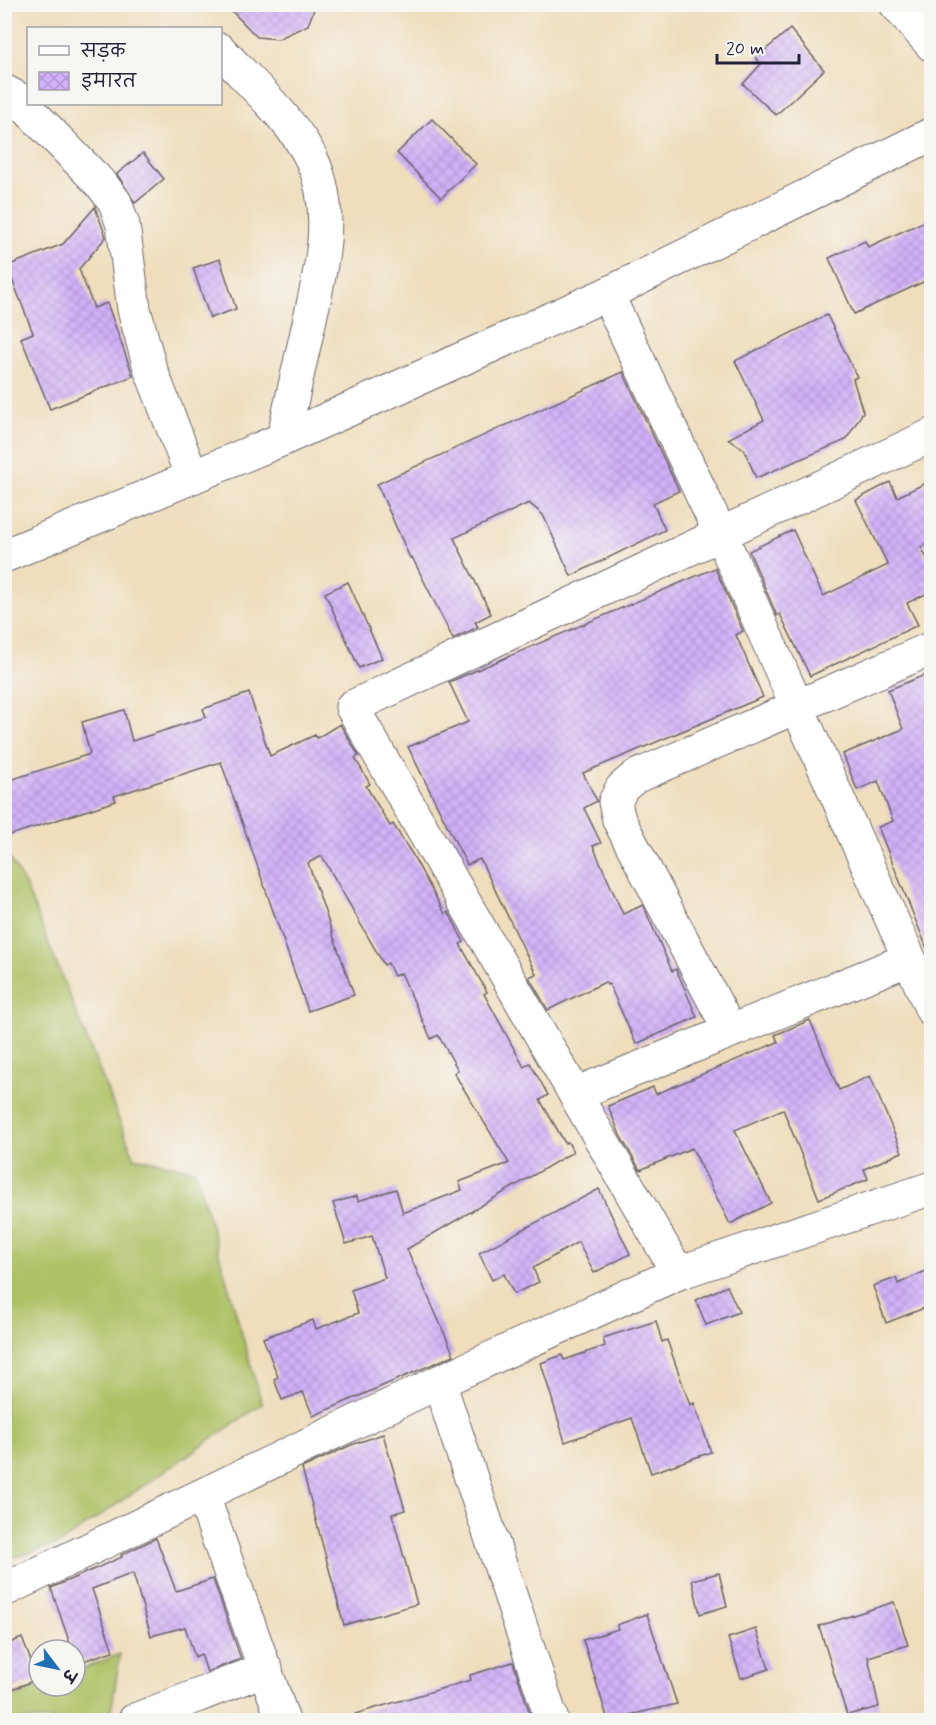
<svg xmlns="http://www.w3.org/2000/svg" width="936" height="1725" font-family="Mynerve,'Playpen Sans Deva',sans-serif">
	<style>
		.grass { fill: #aec165; stroke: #687250; stroke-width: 1.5 }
		.building { fill: url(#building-cross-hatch) }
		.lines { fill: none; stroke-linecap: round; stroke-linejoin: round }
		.minor-casing { stroke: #6a6368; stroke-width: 35 }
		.major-casing { stroke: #6a6368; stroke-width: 35 }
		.minor { stroke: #fff; stroke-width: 33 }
		.major { stroke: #fff; stroke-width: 33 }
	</style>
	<defs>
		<pattern id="building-cross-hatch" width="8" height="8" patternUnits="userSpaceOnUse" patternTransform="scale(1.5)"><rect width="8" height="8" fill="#d1b0f7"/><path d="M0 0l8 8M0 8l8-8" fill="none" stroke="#b397d5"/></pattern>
	</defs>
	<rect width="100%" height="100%" fill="#f6f6f2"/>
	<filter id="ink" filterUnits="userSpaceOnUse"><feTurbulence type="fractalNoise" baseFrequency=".0167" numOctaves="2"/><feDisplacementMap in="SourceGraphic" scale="12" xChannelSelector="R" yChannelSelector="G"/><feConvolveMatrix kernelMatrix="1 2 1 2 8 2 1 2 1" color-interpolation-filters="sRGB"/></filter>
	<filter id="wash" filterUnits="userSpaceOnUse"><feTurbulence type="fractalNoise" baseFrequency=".008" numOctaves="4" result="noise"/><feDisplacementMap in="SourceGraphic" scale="24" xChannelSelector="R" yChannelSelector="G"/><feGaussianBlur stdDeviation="1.35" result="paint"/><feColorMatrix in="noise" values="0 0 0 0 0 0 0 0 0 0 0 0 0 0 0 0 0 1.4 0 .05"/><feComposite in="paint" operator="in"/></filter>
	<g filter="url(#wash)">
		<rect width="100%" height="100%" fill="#efddbb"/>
		<g class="grass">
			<path d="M 4,848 L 26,887 L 134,1157 L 195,1170 L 262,1404 L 59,1544 L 5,1560 Z"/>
			<path d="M 120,1654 L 110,1720 L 5,1720 L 5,1701 L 41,1686 L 75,1686 L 75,1672 Z"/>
		</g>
		<g id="blocks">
			<g class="building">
				<path d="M 225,4 L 316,4 L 308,25 L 278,39 L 257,37 Z"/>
				<path d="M 790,29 L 824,70 L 776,115 L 743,84 L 761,64 L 756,58 Z"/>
				<path d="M 432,119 L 476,164 L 441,198 L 397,153 Z"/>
				<path d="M 143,153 L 164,179 L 135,203 L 117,174 Z"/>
				<path d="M 95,207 L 106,237 L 79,269 L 94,308 L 107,303 L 133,376 L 50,409 L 21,338 L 33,333 L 7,266 L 63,244 Z"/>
				<path d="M 932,218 L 932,278 L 854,314 L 829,258 L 865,241 L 868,247 Z"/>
				<path d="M 220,259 L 236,309 L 210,318 L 193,268 Z"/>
				<path d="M 827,315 L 857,377 L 853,379 L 863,412 L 846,440 L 756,478 L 744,449 L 728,439 L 764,420 L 735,361 Z"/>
				<path d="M 623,372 L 679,491 L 653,503 L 665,530 L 571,576 L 543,515 L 529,503 L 454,538 L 491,614 L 475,622 L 478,627 L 453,639 L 412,557 L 410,558 L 377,484 Z"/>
				<path d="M 932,480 L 932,542 L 921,547 L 932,568 L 932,591 L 907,603 L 918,625 L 810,676 L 780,614 L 777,616 L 749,551 L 793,530 L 823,596 L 888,565 L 856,500 L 890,482 L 897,497 Z"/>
				<path d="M 715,568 L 743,631 L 736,635 L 763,697 L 583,773 L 597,801 L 584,808 L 601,843 L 593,846 L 623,914 L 643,905 L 672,971 L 676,969 L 697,1017 L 636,1044 L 609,984 L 607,985 L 605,982 L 548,1010 L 529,977 L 536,974 L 480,859 L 467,865 L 408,747 L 468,722 L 449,682 Z"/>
				<path d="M 348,582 L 382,658 L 359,668 L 325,593 Z"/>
				<path d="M 932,672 L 932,955 L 930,956 L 878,827 L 893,821 L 878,781 L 857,790 L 843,754 L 903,729 L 888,690 Z"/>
				<path d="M 249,693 L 270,756 L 315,735 L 317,738 L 340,724 L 359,756 L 355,758 L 370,784 L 366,786 L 390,826 L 393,824 L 412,854 L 445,914 L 448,912 L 450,915 L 464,942 L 460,944 L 487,992 L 484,994 L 524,1067 L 530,1063 L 548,1095 L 540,1100 L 565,1143 L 568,1142 L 573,1152 L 407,1249 L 454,1355 L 313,1416 L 303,1392 L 282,1400 L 274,1379 L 278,1377 L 263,1338 L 313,1320 L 316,1329 L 358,1313 L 351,1290 L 385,1278 L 372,1236 L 346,1244 L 333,1203 L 357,1196 L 358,1201 L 396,1189 L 403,1213 L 462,1190 L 459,1182 L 509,1163 L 454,1073 L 458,1070 L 438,1035 L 431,1039 L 401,973 L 394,976 L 388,963 L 384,965 L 322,856 L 308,863 L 354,995 L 308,1011 L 221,762 L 114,796 L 116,801 L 4,837 L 4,782 L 90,754 L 82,722 L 124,710 L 132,741 L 206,717 L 203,709 Z"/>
				<path d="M 810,1020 L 839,1090 L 870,1076 L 902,1152 L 864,1169 L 868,1179 L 819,1199 L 783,1109 L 735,1130 L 771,1203 L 730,1224 L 692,1148 L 640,1170 L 620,1135 L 608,1106 L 653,1087 L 656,1094 L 778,1042 L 775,1035 Z"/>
				<path d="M 599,1189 L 630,1254 L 594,1273 L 578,1242 L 533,1268 L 539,1282 L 514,1294 L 504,1274 L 492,1280 L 479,1253 Z"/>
				<path d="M 932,1268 L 932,1305 L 886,1323 L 873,1286 L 896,1278 L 898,1284 Z"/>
				<path d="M 727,1286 L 739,1312 L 706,1325 L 696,1300 Z"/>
				<path d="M 656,1321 L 662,1342 L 667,1340 L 690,1405 L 694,1403 L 711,1452 L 651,1473 L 632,1418 L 565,1442 L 541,1363 L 562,1355 L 564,1360 L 605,1346 L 603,1338 Z"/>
				<path d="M 383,1434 L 405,1510 L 392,1514 L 417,1604 L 344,1625 L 302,1468 L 351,1445 Z"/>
				<path d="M 156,1538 L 176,1591 L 213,1579 L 241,1659 L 207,1672 L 201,1654 L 195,1657 L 185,1627 L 151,1636 L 133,1573 L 92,1589 L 113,1651 L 77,1663 L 75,1650 L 72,1650 L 51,1588 L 122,1557 L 121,1555 Z"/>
				<path d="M 719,1573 L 727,1606 L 700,1614 L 692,1580 Z"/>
				<path d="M 894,1602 L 908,1645 L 868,1657 L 879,1707 L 847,1715 L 819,1626 Z"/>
				<path d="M 647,1614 L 677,1704 L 608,1720 L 583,1640 L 618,1629 L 617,1625 Z"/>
				<path d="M 756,1629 L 769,1669 L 741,1678 L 728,1638 Z"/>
				<path d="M 22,1638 L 38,1679 L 10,1690 L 4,1677 L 4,1645 Z"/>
				<path d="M 513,1662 L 532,1720 L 356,1720 L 355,1714 L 471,1680 L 470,1675 Z"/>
			</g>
		</g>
	</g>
	<g filter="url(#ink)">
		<use href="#blocks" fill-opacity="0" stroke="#6a6368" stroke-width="1.5"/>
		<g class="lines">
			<g class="minor-casing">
				<g id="minor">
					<path d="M 220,50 C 250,83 295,122 313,162 C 337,216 319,277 307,332 C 299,368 291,403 283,439"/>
					<path d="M 4,91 L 17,98 L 102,185 L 115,202 L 123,225 L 134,309 L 150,368 L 192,477"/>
					<path d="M 607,294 L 720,533 L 932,1010"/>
					<path d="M 4,556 L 283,439 L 607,294 L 932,134"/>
					<path d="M 730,1031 L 619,820 L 615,802 L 622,788 L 635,777 L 932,648"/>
					<path d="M 575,1094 L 907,960"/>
					<path d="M 678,1273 L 352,707 L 932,435"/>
					<path d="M 439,1382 L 552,1720"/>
					<path d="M 203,1496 L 283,1720"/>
					<path d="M 4,1590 L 439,1382 L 678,1273 L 932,1188"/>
					<path d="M 135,1720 L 266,1669"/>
				</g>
			</g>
			<g class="major-casing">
				<path id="major" d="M 896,4 L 932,45"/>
			</g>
			<use href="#minor" class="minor"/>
			<use href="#major" class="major"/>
		</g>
	</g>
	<rect width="936" height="1725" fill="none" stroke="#f6f6f2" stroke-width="24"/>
	<rect x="27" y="27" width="195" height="78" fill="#f6f6f2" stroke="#a1a1a9" stroke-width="1.5"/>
	<rect x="39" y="46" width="30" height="9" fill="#ffffff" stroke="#a1a1a9" stroke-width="1.5"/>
	<text x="81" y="57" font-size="18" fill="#22223b">सड़क</text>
	<rect x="39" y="72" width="30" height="18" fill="url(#building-cross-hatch)" stroke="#a1a1a9" stroke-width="1.5"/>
	<text x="81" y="87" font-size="18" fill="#22223b">इमारत</text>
	<g transform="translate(57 1668) rotate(122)"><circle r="28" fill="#f6f6f2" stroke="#a1a1a9" stroke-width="1.5"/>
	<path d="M0-4.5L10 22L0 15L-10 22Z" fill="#1f6fb2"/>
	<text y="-9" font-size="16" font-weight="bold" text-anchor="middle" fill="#22223b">उ</text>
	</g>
	<path d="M717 54v9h82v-9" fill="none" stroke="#22223b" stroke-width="3"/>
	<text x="726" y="54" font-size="18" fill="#22223b" stroke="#f6f6f2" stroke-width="4.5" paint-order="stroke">20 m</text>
</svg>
